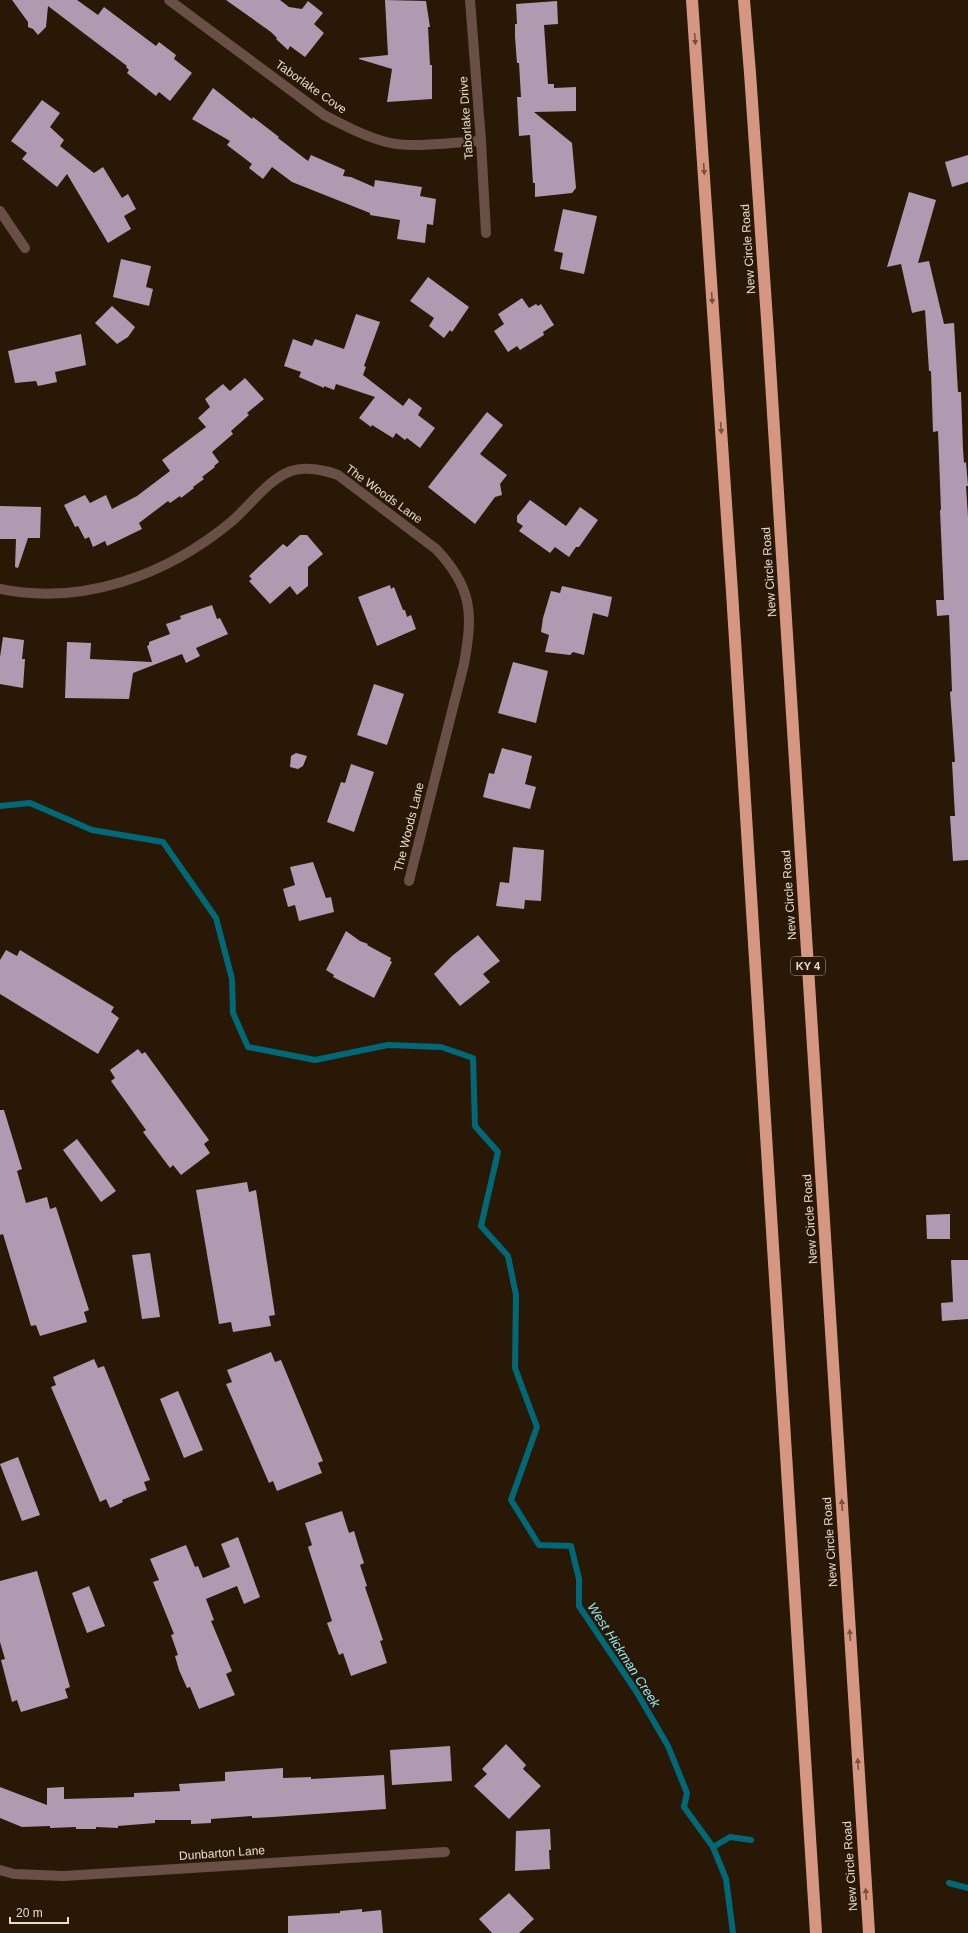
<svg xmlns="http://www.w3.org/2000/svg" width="968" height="1933" font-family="Helvetica,sans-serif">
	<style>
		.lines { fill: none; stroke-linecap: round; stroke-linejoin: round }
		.stream { stroke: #006876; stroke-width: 6 }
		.building { fill: #af9ab2 }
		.minor { stroke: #695047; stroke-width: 10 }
		.highway { stroke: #d69782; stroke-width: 12 }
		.oneway { fill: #77513d }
		.labels { text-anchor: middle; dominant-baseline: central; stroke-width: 4; stroke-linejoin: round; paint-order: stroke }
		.shield { fill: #291805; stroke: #afa193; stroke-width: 1 }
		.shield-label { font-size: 11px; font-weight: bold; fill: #e8dcd0 }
		.street-label { font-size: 12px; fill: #e8dcd0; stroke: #291805 }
		.water-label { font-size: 13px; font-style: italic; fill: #8ee9fa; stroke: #291805 }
	</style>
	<rect width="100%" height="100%" fill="#291805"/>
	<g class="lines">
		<g class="stream">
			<path d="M 0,806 L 30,803 L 92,830 L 163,842 L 216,918 L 232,979 L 233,1013 L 248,1047 L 315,1060 L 388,1045 L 441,1047 L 473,1058 L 475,1126 L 498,1152 L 481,1226 L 508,1256 L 516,1295 L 515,1368 L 537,1427 L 511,1500 L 539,1545 L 571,1546 L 579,1579 L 579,1606 L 636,1691 L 668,1746 L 687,1793 L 684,1807 L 713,1847 L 730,1837 L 751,1840"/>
			<path d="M 713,1847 L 726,1879 L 733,1933"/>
			<path d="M 949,1883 L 968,1888"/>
		</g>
	</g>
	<g class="building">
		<path d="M 12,0 L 77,0 L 98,15 L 104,7 L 156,46 L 159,42 L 176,55 L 174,59 L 192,73 L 170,101 L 159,92 L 156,96 L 127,73 L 129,70 L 126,67 L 127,66 L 48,6 L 46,27 L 38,35 L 33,29 L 28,27 L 28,22 Z"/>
		<path d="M 226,0 L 280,0 L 289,7 L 302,9 L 308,1 L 323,13 L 314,24 L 324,33 L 305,57 L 290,46 L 288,50 L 276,39 L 277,38 L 271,32 Z"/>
		<path d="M 385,0 L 426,1 L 430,27 L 428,27 L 430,65 L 432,65 L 432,99 L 387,102 L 392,69 L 359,59 L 359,58 L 388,55 Z"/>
		<path d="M 557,1 L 558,24 L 544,25 L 548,84 L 554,84 L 554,88 L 576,87 L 576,111 L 534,112 L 572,143 L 576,188 L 572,193 L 535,197 L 535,183 L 533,183 L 530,135 L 519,136 L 517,97 L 521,97 L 519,63 L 517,63 L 515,37 L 515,24 L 517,24 L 516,4 Z"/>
		<path d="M 213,88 L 252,119 L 253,117 L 279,137 L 278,138 L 308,161 L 311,155 L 345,170 L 343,176 L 351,177 L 374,187 L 375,180 L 422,187 L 420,196 L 436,199 L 433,225 L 427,224 L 425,243 L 397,239 L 400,220 L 370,215 L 370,213 L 292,182 L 272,167 L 263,179 L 249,168 L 252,164 L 227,145 L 230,141 L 192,119 Z"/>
		<path d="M 42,100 L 60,113 L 50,127 L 64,140 L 60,146 L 94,173 L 103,167 L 122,198 L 128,194 L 136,209 L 124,216 L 131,229 L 108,243 L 67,174 L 57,187 L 22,159 L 27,153 L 11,141 Z"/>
		<path d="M 968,155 L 968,182 L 952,187 L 945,162 Z"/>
		<path d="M 909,192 L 936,200 L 918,263 L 929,261 L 944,324 L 954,323 L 958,392 L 961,392 L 963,449 L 964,463 L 966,462 L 968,486 L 966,486 L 968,517 L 968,860 L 953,861 L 950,816 L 955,816 L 952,762 L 955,762 L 950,692 L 952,691 L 949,615 L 937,616 L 936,600 L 944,600 L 940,510 L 941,510 L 938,431 L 933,432 L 931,371 L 929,371 L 925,310 L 912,313 L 901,264 L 887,267 Z"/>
		<path d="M 563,209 L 597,216 L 584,274 L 560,269 L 563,253 L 554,251 Z"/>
		<path d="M 121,259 L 151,266 L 146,287 L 153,289 L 149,306 L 113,297 Z"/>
		<path d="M 428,277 L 469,307 L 452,332 L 450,330 L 444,338 L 429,326 L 434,318 L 410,301 Z"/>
		<path d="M 522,298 L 529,308 L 536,304 L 538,306 L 541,304 L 554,325 L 543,332 L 544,335 L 520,350 L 517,346 L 508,352 L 494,331 L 504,324 L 498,314 Z"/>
		<path d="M 112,306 L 135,327 L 128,337 L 117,344 L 95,323 Z"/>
		<path d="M 356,314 L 380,322 L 364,366 L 366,367 L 363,375 L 403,406 L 409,398 L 422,408 L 418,415 L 435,428 L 420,448 L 407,438 L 405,440 L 396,433 L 393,438 L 372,425 L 371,427 L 359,418 L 375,397 L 336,384 L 334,390 L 324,386 L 324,388 L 299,377 L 301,372 L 284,366 L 293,339 L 312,346 L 315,339 L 344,349 Z"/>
		<path d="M 81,334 L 86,365 L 55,372 L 57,382 L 38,386 L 36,381 L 15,383 L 8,351 Z"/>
		<path d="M 245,378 L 264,399 L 247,413 L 249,415 L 231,431 L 233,434 L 212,452 L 219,462 L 214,466 L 215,467 L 202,477 L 204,479 L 193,487 L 194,488 L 181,498 L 180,496 L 170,503 L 168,501 L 139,523 L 142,529 L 107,546 L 105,541 L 93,547 L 89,537 L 85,539 L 78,526 L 75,527 L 64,505 L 85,495 L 90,503 L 106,495 L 112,509 L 137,496 L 170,471 L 162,460 L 206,427 L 198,418 L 210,407 L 205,399 L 223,384 L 230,391 Z"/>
		<path d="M 487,412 L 503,425 L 480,454 L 507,475 L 500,484 L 502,495 L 495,497 L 475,524 L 428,487 Z"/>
		<path d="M 530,500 L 566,526 L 580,507 L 598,520 L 579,547 L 576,547 L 569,557 L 555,547 L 550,553 L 519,531 L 523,526 L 517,522 L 517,516 Z"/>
		<path d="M 0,506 L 41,507 L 40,538 L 28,538 L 18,568 L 15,567 L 16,539 L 0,539 Z"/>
		<path d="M 300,535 L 307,535 L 323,554 L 308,567 L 308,586 L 297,595 L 290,586 L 270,604 L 249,581 L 252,579 L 249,576 L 283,544 L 287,547 Z"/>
		<path d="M 390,585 L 391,589 L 394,587 L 403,610 L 405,610 L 407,617 L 411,615 L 416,629 L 377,646 L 358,597 Z"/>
		<path d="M 562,586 L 612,597 L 608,617 L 593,613 L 584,655 L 573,652 L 570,655 L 545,652 L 549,635 L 541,632 L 543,618 L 551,591 L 560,593 Z"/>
		<path d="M 212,605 L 217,619 L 220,618 L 228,634 L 196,648 L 200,656 L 186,663 L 182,654 L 133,673 L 129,699 L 65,698 L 67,642 L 91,643 L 90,659 L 152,662 L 147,646 L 149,645 L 149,642 L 170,634 L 166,624 L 181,619 L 180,616 Z"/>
		<path d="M 3,637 L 24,640 L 22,659 L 25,659 L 23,688 L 0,684 L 0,657 Z"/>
		<path d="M 513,662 L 548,671 L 536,723 L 498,713 Z"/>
		<path d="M 374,684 L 404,694 L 387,745 L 357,735 Z"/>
		<path d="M 502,748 L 532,756 L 525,784 L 536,787 L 530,809 L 483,797 L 489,773 L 494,774 Z"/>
		<path d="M 296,753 L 307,756 L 303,766 L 298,769 L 290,767 L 291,756 Z"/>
		<path d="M 351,764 L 374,772 L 354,832 L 327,822 L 341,782 L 345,783 Z"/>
		<path d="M 513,847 L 544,850 L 541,901 L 525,900 L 524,909 L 496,906 L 500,882 L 509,883 Z"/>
		<path d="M 313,862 L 326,898 L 331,897 L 334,912 L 299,921 L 295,905 L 288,907 L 283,889 L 295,885 L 290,867 Z"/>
		<path d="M 346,931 L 360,941 L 368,944 L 367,945 L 391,958 L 390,961 L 392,962 L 374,998 L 333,977 L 334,975 L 326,970 Z"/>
		<path d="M 478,935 L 500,961 L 483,974 L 490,982 L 460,1006 L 434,974 L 452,956 Z"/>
		<path d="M 6,950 L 17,956 L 20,950 L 114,1007 L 111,1012 L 119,1018 L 98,1054 L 0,994 L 0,960 Z"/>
		<path d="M 138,1049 L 142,1054 L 145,1052 L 209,1140 L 204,1144 L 210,1153 L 181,1175 L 173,1165 L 170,1168 L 143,1132 L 146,1130 L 111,1081 L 115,1078 L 110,1070 Z"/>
		<path d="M 0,1110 L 4,1110 L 22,1169 L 17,1171 L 26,1203 L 47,1197 L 50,1209 L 56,1207 L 89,1310 L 84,1312 L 87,1322 L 40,1336 L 36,1325 L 31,1326 L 3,1234 L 0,1235 Z"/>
		<path d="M 77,1139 L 116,1191 L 101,1202 L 63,1150 Z"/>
		<path d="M 247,1182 L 249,1192 L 256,1190 L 275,1315 L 269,1316 L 271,1326 L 233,1332 L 231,1322 L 219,1324 L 196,1190 Z"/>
		<path d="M 950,1214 L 950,1239 L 927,1239 L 926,1215 Z"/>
		<path d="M 150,1253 L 160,1317 L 142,1319 L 132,1255 Z"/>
		<path d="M 951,1260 L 968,1260 L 968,1319 L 942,1321 L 941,1303 L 953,1302 Z"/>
		<path d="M 271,1352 L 275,1362 L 281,1360 L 323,1461 L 318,1463 L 322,1473 L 277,1491 L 273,1481 L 269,1483 L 226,1384 L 232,1382 L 227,1370 Z"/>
		<path d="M 94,1359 L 98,1368 L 104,1366 L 150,1480 L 144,1482 L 147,1490 L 122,1500 L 123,1502 L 110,1508 L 106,1499 L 100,1502 L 51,1387 L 56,1385 L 53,1377 Z"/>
		<path d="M 178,1391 L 203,1450 L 184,1458 L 160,1399 Z"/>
		<path d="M 18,1457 L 40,1515 L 22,1521 L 0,1464 Z"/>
		<path d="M 342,1511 L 349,1533 L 354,1531 L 360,1551 L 364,1563 L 360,1565 L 367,1586 L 365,1587 L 383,1640 L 380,1641 L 387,1663 L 351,1676 L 343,1653 L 339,1655 L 327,1623 L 332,1621 L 308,1547 L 312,1545 L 305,1523 Z"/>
		<path d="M 238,1537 L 260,1597 L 244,1604 L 237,1586 L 206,1599 L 214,1620 L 211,1621 L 232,1671 L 226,1674 L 235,1695 L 199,1709 L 190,1687 L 187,1688 L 179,1670 L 175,1656 L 178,1655 L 171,1635 L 174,1634 L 153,1582 L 159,1580 L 150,1559 L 186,1545 L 195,1567 L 198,1566 L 203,1578 L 230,1567 L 221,1544 Z"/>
		<path d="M 37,1571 L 70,1687 L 65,1689 L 68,1698 L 21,1712 L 17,1700 L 12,1702 L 1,1660 L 5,1659 L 0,1642 L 0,1581 Z"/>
		<path d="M 89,1586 L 105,1626 L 87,1633 L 72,1593 Z"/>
		<path d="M 506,1744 L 526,1765 L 523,1769 L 541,1786 L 509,1819 L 474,1786 L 487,1774 L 482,1769 Z"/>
		<path d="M 450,1746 L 452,1781 L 392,1785 L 390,1750 Z"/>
		<path d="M 283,1768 L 283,1778 L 311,1777 L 311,1779 L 384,1775 L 386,1809 L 273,1817 L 252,1818 L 252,1816 L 211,1819 L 211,1823 L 191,1824 L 191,1820 L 155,1820 L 155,1823 L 118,1826 L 118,1828 L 96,1827 L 96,1829 L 76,1829 L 76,1827 L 50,1828 L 50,1826 L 22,1827 L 0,1818 L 0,1787 L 47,1805 L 47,1788 L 64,1787 L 64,1799 L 134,1797 L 134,1793 L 180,1791 L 179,1784 L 225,1781 L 225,1772 Z"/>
		<path d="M 550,1829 L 551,1850 L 549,1850 L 550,1869 L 515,1871 L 516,1831 Z"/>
		<path d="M 509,1893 L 534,1919 L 519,1933 L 492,1933 L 479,1919 Z"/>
		<path d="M 362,1909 L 362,1912 L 381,1910 L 383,1933 L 288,1933 L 288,1916 L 340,1913 L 340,1911 Z"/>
	</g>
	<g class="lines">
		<g class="minor">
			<path d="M 169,0 L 324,115 C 343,125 364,136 386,142 C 414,149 452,142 481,141"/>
			<path d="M 470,0 L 481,141 L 486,233"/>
			<path d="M 0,211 L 25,248"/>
			<path d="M 0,589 C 83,606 167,575 231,522 C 250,506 267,480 291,471 C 305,466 325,470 338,475 L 436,549 C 473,588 473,614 464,664 L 409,881"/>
			<path d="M 0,1870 L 14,1874 L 64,1876 L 445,1852"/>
		</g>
		<g class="highway">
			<path d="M 692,0 L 732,592 L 816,1933"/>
			<path d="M 744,0 L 750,73 L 768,334 L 869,1933"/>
		</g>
	</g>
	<defs><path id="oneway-solid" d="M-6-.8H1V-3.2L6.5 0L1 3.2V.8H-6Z"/></defs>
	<g class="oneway">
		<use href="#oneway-solid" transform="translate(695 39) rotate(86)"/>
		<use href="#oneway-solid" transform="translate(704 169) rotate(86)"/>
		<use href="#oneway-solid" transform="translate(712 298) rotate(86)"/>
		<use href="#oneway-solid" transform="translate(721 428) rotate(86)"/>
		<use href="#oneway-solid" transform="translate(842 1505) rotate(-94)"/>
		<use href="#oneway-solid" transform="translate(850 1635) rotate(-94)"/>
		<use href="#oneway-solid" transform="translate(858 1764) rotate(-94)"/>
		<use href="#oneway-solid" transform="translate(866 1894) rotate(-94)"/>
	</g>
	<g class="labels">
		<rect class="shield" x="791" y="957" width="34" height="18" rx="3"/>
		<g class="shield-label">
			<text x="808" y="966">KY 4</text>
		</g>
		<g class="street-label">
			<text transform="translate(311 87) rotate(35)">Taborlake Cove</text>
			<text transform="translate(466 118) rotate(-94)">Taborlake Drive</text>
			<text transform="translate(748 249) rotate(-94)">New Circle Road</text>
			<text transform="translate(384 494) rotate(36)">The Woods Lane</text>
			<text transform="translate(769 572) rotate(-94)">New Circle Road</text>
			<text transform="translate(409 827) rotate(-76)">The Woods Lane</text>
			<text transform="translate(789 895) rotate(-94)">New Circle Road</text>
			<text transform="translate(810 1219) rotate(-94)">New Circle Road</text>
			<text transform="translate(830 1542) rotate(-94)">New Circle Road</text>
			<text transform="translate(222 1853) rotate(-4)">Dunbarton Lane</text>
			<text transform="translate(850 1866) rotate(-94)">New Circle Road</text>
		</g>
		<g class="water-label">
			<text transform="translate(624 1655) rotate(57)">West Hickman Creek</text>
		</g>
	</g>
	<path d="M10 1917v6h58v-6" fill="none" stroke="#e8dcd0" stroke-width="2"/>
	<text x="16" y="1917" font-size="12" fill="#e8dcd0" stroke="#291805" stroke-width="3" paint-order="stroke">20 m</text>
</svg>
